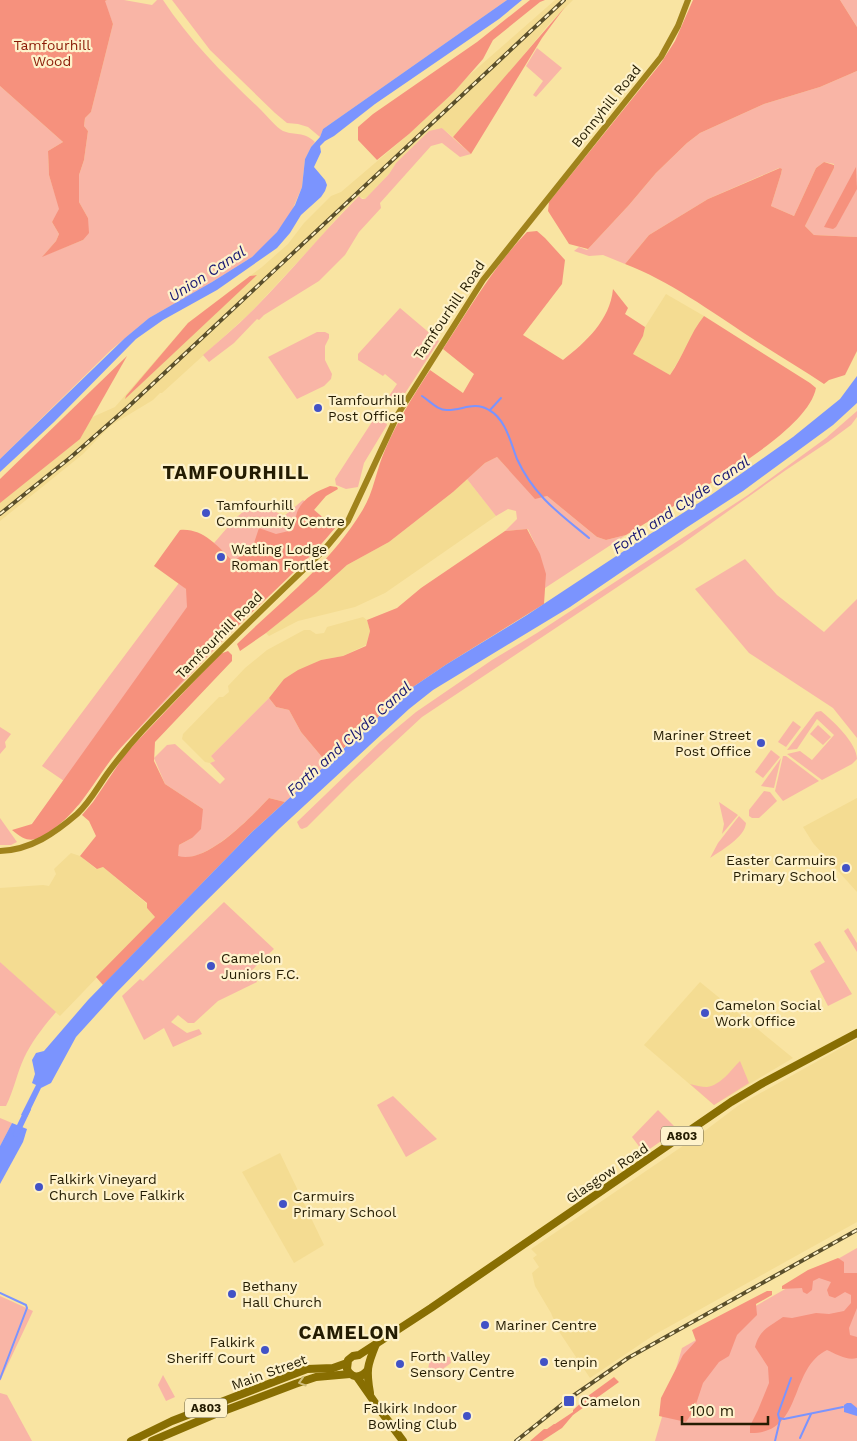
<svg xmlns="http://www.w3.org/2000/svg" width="857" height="1441" font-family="'Work Sans',sans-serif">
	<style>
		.built { fill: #f4dc92 }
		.green { fill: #f9b5a6 }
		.forest { fill: #f6917d }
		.water { fill: #7b94fe }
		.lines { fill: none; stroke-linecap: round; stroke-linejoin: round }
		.stream { stroke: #7b94fe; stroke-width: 2 }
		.canal { stroke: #7b94fe; stroke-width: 6 }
		.secondary { stroke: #a0831c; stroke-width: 6 }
		.primary { stroke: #886e02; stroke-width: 8 }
		.rail-casing { stroke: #5a4f2b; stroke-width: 4 }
		.rail { stroke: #fef2cb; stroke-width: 2; stroke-dasharray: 5.5; stroke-linecap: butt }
		.oneway { stroke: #cfbd7b }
		.poi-dot { fill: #4252c6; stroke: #fef2cb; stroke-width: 2 }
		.labels { text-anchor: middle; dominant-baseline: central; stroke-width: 4.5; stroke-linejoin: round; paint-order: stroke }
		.shield { fill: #fef2cb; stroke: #655c3e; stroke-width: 1 }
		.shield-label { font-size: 12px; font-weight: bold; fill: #241c02 }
		.park-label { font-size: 14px; fill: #8b1a06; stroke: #fef2cb }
		.street-label { font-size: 14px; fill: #241c02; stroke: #fef2cb }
		.poi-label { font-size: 14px; fill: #241c02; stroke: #fef2cb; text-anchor: start }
		.water-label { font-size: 15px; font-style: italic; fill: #171672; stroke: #fef2cb }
		.district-label { font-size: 19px; font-weight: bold; letter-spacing: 1px; fill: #241c02; stroke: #fef2cb }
	</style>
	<rect width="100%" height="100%" fill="#f9e4a2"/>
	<g class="built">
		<path d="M 555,0 L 573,0 L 549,24 L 480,108 L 453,137 L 442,128 L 396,163 L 389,174 L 365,199 L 358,196 L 335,220 L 319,239 L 251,312 L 162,393 L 160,393 L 153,400 L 110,426 L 83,454 L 0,521 L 0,501 L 88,419 L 115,407 L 188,323 L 262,267 L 288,244 L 304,223 L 331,196 L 341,192 L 409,134 L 454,92 L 466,78 Z"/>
		<path d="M 666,294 L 704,316 L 698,324 L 687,346 L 670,375 L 632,354 L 643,336 L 645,327 Z"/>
		<path d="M 467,479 L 496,516 L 385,593 L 355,607 L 298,621 L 269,636 L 266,633 L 316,593 L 347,565 L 389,542 L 453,492 Z"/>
		<path d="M 363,617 L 367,620 L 370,631 L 366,645 L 343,656 L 321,660 L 284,679 L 269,698 L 211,756 L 215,761 L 210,763 L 205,762 L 182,739 L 183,734 L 219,697 L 223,697 L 229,692 L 228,686 L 245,668 L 267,650 L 304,630 L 310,630 L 316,634 L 324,633 L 327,627 Z"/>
		<path d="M 857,798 L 857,892 L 813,843 L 803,827 Z"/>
		<path d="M 71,853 L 80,856 L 96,869 L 103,867 L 147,904 L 147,908 L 155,917 L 60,1016 L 0,962 L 0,888 L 43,885 L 49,886 L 56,874 L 54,869 Z"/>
		<path d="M 700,982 L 793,1058 L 714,1105 L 644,1045 Z"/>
		<path d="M 857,1039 L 857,1222 L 654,1335 L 590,1378 L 558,1330 L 551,1313 L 535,1286 L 532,1273 L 539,1267 L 533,1258 L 537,1255 L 531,1249 L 702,1133 L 739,1105 Z"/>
		<path d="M 280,1153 L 324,1245 L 294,1263 L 242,1172 Z"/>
	</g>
	<g class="green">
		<path d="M 107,0 L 124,0 L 152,5 L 157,0 L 163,0 C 190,41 225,76 261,110 C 267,116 276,127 283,131 C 296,136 303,131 315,142 L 311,147 L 305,159 L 302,187 L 291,213 L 277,232 L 261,249 L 252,257 L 212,282 L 149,318 L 111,350 L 0,459 L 0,86 L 63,142 L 48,151 L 49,175 L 60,210 L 52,222 L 59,234 L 56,241 L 43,256 L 83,240 L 88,218 L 79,202 L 79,175 L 84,160 L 88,131 L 84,126 L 85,118 L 91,112 L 113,24 L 104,1 Z"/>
		<path d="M 172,0 L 507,0 L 323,129 L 320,137 L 308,127 L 298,124 L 287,123 L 275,113 L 210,50 Z"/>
		<path d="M 840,0 L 857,0 L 857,27 Z"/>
		<path d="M 537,48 L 562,68 L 536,97 L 533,95 L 543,81 L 526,66 Z"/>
		<path d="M 857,71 L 857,237 L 814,235 L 805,226 L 834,168 L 834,164 L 824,162 L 816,168 L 794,216 L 771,206 L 781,174 L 782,169 L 779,168 L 708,199 L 649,235 L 625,264 L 603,255 L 589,256 L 574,251 L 579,247 L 587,250 L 629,205 L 656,173 L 687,143 L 700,133 L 764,104 L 820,87 Z"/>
		<path d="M 442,128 L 471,154 L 460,157 L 442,143 L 431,146 L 380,203 L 381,208 L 359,232 L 345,255 L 319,281 L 264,315 L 259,320 L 257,319 L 234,343 L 209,362 L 203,355 C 219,341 236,327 252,311 C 289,274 322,233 359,196 L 362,199 L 365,199 L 389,174 L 396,163 L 429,131 Z"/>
		<path d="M 400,308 L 439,341 L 400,401 L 396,405 L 385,402 L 397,384 L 385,374 L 383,376 L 358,360 L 358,354 Z"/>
		<path d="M 317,332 L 325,332 L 329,334 L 329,338 L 325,346 L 325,360 L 332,374 L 331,379 L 324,386 L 297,399 L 268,357 Z"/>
		<path d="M 379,411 L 384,415 L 387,425 L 364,463 L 358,487 L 346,489 L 336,485 L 335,479 Z"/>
		<path d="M 857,411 L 857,417 L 851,425 L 828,442 L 786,470 L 682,544 L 422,717 L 352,782 L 307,827 L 302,829 L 300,828 L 297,822 L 380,742 L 416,712 L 492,660 L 537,633 L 748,495 L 826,438 Z"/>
		<path d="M 497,457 L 535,498 L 547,496 L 597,537 L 606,540 L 626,535 L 545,588 C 547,566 537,549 528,529 L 505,531 L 517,519 L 516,511 L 508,509 L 496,516 L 467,479 L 485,463 Z"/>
		<path d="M 303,500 L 335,528 L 312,555 L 269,595 L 214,543 C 223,533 236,516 247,509 C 252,505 259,505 265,502 L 268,504 L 268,508 L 284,516 Z"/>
		<path d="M 745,559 L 777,595 L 824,632 L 857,599 L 857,738 L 833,708 L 749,653 L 695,589 Z"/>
		<path d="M 179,583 L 234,629 L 113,756 L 79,805 L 32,824 L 64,781 L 42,766 Z"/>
		<path d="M 269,698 L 276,707 L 289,710 L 301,732 L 327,763 L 285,802 L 269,798 C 251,817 207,864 177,857 L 179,845 L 192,838 L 203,809 L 165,784 L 154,758 L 167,745 L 175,744 L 220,784 L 225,779 L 210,763 L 215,761 L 211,756 Z"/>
		<path d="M 821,711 C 833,721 857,743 857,759 L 852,764 L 822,780 L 787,754 L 800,751 L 812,760 L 834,735 L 817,719 L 797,749 L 787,750 L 816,712 Z"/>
		<path d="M 793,721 L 801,727 L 786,747 L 778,742 Z"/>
		<path d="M 818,725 L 831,737 L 823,745 L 810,734 Z"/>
		<path d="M 0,727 L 11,734 L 5,742 L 6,747 L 0,754 Z"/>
		<path d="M 771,750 L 780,757 L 763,778 L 755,772 Z"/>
		<path d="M 783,756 L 786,756 L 819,781 L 783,801 L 775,791 Z"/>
		<path d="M 781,758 L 774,788 L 761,786 Z"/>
		<path d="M 764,791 L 770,792 L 777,801 L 759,818 L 752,818 L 749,816 L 749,810 Z"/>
		<path d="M 719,802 L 738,815 L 722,834 L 724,824 Z"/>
		<path d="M 739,816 L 746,823 C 745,837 722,850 710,858 L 718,843 Z"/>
		<path d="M 0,818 L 17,842 L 11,845 L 0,845 Z"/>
		<path d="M 224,902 L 274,949 L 252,970 L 257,982 L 218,1001 L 194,1023 L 188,1023 L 178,1015 L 171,1022 L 187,1033 L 199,1029 L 202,1034 L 173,1047 L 164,1028 L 144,1040 L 122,996 L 140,979 L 143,981 Z"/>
		<path d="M 848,928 L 857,943 L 857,952 L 844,931 Z"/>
		<path d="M 820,941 L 852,994 L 828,1006 L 810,971 L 825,962 L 814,944 Z"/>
		<path d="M 0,962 L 56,1012 C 44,1026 32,1041 24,1058 C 17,1073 14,1090 6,1106 L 0,1106 Z"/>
		<path d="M 740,1061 L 749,1083 L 714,1105 L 690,1084 C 695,1085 701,1087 707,1087 C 721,1085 731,1070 740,1061 Z"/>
		<path d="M 393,1096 L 437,1139 L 406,1157 L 377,1105 Z"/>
		<path d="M 658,1110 L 674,1126 L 674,1132 L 644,1153 L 632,1137 Z"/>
		<path d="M 0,1118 L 12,1123 L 0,1146 Z"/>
		<path d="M 857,1248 L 857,1441 L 655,1441 L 682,1348 Z"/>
		<path d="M 0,1296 L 33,1311 L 0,1381 Z"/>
		<path d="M 431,1354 L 450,1357 L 451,1363 L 433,1376 L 428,1369 Z"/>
		<path d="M 163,1375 L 175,1397 L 166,1401 L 158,1385 Z"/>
		<path d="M 0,1393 L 7,1395 L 32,1441 L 0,1441 Z"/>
	</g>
	<g class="forest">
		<path d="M 0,0 L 107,0 L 105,1 L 113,24 L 91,112 L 85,118 L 84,126 L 88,131 L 84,160 L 79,175 L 79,202 L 88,218 L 89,233 L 83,240 L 42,257 L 56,241 L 59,234 L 52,222 L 59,209 L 49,175 L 48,151 L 63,142 L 0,86 Z"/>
		<path d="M 530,0 L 545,0 L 540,2 L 493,40 L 483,59 L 454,92 L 409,134 L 377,160 L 358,140 L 358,127 L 373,114 L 477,42 Z"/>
		<path d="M 693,0 L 840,0 L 857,27 L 857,71 L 820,87 L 764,104 L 700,133 L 687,143 L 656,173 L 629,205 L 588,249 L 569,244 L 548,211 L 549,202 L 661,63 L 675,41 Z"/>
		<path d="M 565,7 L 542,38 L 471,154 L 453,137 Z"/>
		<path d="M 824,162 L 834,165 L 834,168 L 805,226 L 814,235 L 857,237 L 857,351 L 845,375 L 829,380 L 824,384 C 800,368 774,353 750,337 C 712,312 668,280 625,264 L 649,235 L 708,199 L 780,168 L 782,169 L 781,174 L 771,206 L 794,216 L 816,168 Z"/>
		<path d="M 856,167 L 857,189 L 836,227 L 833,229 L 824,227 Z"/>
		<path d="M 537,231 L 545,238 L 565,260 L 562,284 L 523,335 L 563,360 C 586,342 610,320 613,289 L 628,308 L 625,314 L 645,327 L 643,336 L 633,354 L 670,375 C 683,357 690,333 704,316 L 810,383 L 816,388 C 809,425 732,470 701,489 C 676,505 651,520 626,535 L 606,540 L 597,537 L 547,496 L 535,499 L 497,457 L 485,463 L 453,492 L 389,542 L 347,565 L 316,593 L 266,633 L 240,651 L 237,644 C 281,601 330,564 362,511 C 374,492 376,470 385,450 C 397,422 413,396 430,370 L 463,393 L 474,374 L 443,349 C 469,309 494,266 527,232 Z"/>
		<path d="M 257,275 L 125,399 L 126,396 L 188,323 L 250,276 Z"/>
		<path d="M 127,356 L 80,439 L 0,503 L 0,479 Z"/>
		<path d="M 330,486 L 337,487 L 338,489 L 326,496 L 314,510 L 335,528 C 305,564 269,595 236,628 C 197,665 161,704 125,743 C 99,770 84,808 52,830 C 36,842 28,844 12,830 L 32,824 L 187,607 L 186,589 L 154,566 L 180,530 C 203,528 217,546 233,561 L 252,549 L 259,528 L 276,534 L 293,530 C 296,524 295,516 298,510 C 304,497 318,491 330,486 Z"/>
		<path d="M 527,529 L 540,554 L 546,574 L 544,604 L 447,664 L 407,691 L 327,763 L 301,732 L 289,710 L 276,707 L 269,698 L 284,679 L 298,670 L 321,660 L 343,656 L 366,646 L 370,631 L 367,620 L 397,608 L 421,588 L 505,531 Z"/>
		<path d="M 228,651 L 232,655 L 232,661 L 155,742 L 154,761 L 165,784 L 203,809 L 201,829 L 192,838 L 179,845 L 178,856 C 206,865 251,817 269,798 L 285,802 L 252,832 L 103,985 L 96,977 L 155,917 L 147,908 L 147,903 L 103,867 L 97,869 L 80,856 L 96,836 L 89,821 L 82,815 L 93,802 L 126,753 L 220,654 Z"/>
		<path d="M 838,1258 L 844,1262 L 844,1273 L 857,1273 L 857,1308 L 849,1328 L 850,1335 L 857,1337 L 857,1358 C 847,1361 836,1354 827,1350 C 788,1369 804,1434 750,1433 L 750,1426 L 758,1410 L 769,1383 L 768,1367 L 755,1347 C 760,1329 769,1327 783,1317 L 792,1318 L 816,1313 L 829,1314 L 844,1311 L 851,1303 L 851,1295 L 845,1292 L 835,1298 L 829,1296 L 827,1290 L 831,1282 L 819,1278 L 813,1281 L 812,1290 L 807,1294 L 803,1292 L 802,1288 L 782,1289 L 782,1286 L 808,1270 Z"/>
		<path d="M 767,1291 L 772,1291 L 772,1295 L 756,1304 L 757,1315 L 737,1335 L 729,1356 L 719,1362 L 703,1383 L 694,1410 L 686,1422 L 659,1416 L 661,1398 L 683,1355 L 696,1341 L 692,1330 Z"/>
		<path d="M 614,1377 L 619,1382 L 573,1415 L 562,1428 L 542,1441 L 530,1441 L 544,1429 L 547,1429 L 554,1424 L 555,1424 L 573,1412 L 573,1410 L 582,1402 L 581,1401 Z"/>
	</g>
	<g class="water">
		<path d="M 507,0 L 522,0 L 499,19 L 375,104 L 334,136 L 325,141 L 320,146 L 321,152 L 314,167 L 325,180 L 327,185 L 325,191 L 321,197 L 301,215 L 290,233 L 277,248 L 217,290 L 163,320 L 136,339 L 54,422 L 0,472 L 0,459 L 125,338 L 149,318 L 212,282 L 252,257 L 277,232 L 295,205 L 302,187 L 305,159 L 311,147 L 320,137 L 323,129 Z"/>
		<path d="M 857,376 L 857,403 L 833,425 L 743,491 L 686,528 L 570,607 L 433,690 L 409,709 L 279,829 L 196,911 L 115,994 L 76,1037 L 51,1083 L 41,1088 L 27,1117 L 21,1115 L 36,1085 L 32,1083 L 35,1074 L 32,1060 L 36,1053 L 44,1051 L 88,1000 L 252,832 L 407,691 L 447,664 L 527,615 L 633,545 L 711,495 L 793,437 L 840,399 Z"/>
		<path d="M 12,1123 L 27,1129 L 23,1142 L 0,1184 L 0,1146 Z"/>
		<path d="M 847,1403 L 851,1403 L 857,1408 L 857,1416 L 844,1412 L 844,1405 Z"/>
	</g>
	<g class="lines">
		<g class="stream">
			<path d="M 422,396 C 430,401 438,411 448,410 C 463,410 474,401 489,410 C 506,419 511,444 517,459 C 534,496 560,514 589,538"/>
			<path d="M 490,410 L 501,398"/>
			<path d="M 0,1293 L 26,1305 L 27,1308 L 0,1379"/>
			<path d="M 779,1418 L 778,1414 L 791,1378"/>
			<path d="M 800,1438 L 811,1414"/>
			<path d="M 775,1441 L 780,1420 L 779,1418 L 784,1419 L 843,1407"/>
		</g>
		<path class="canal" d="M 16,1134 L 28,1109"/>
		<path class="secondary" d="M 0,851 C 31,850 55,833 77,814 C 90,802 97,788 107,774 C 118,759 130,744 143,730 C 201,668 262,609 324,550 L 348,521 L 398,414 L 483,280 L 661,57 L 678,26 L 688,0"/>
		<g class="primary">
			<path d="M 367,1371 C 360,1379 351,1378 347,1369 L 348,1360 L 353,1356 L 359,1355 L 431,1308 L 731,1102 L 763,1083 L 857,1033"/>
			<path d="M 357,1377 L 380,1410 L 403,1441"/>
			<path d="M 370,1393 C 366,1370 367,1366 376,1344"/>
			<path d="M 131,1441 L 172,1421 L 307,1369 L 333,1368 L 347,1363"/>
			<path d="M 152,1441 L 213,1415 L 295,1384 L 316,1377 L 350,1374"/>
		</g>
		<g class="rail-casing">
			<g id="rail">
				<path d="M 0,514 L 71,457 L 128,407 L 564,0"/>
				<path d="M 516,1441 L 570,1398 L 628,1358 L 857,1230"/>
			</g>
		</g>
		<use href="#rail" class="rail"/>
	</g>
	<defs><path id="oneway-chevron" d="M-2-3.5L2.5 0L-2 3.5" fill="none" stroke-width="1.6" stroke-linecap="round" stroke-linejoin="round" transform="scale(1.25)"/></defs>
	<use class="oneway" href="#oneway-chevron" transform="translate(302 1382) rotate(163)"/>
	<g class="poi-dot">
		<circle cx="318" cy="408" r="5"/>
		<circle cx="206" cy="513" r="5"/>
		<circle cx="221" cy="557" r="5"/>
		<circle cx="761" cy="743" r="5"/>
		<circle cx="846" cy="868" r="5"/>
		<circle cx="211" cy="966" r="5"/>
		<circle cx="705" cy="1013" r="5"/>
		<circle cx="39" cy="1187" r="5"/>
		<circle cx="283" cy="1204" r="5"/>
		<circle cx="232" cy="1294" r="5"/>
		<circle cx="485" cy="1325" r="5"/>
		<circle cx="265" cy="1350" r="5"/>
		<circle cx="544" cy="1362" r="5"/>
		<circle cx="400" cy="1364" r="5"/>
		<rect x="563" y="1395" width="12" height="12" rx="2.5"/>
		<circle cx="467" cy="1416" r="5"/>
	</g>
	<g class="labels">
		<g class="shield">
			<rect x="661" y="1126.5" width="42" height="19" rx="4"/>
			<rect x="185" y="1398.5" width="42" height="19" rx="4"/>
		</g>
		<g class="shield-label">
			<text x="682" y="1136">A803</text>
			<text x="206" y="1408">A803</text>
		</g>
		<g class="park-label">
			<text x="52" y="45">Tamfourhill<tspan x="52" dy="16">Wood</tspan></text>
		</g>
		<g class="street-label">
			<text transform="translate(606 106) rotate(-51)">Bonnyhill Road</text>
			<text transform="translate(449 310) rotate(-56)">Tamfourhill Road</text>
			<text transform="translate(219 635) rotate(-45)">Tamfourhill Road</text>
			<text transform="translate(607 1173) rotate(-34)">Glasgow Road</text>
			<text transform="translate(269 1372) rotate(-20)">Main Street</text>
		</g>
		<g class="poi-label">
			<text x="328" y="400">Tamfourhill<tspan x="328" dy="16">Post Office</tspan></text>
			<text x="216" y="505">Tamfourhill<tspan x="216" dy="16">Community Centre</tspan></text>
			<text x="231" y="549">Watling Lodge<tspan x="231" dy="16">Roman Fortlet</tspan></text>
			<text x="751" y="735" text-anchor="end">Mariner Street<tspan x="751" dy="16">Post Office</tspan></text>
			<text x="836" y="860" text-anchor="end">Easter Carmuirs<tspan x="836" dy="16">Primary School</tspan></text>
			<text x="221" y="958">Camelon<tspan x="221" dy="16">Juniors F.C.</tspan></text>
			<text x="715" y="1005">Camelon Social<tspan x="715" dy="16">Work Office</tspan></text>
			<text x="49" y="1179">Falkirk Vineyard<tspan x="49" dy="16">Church Love Falkirk</tspan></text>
			<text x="293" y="1196">Carmuirs<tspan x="293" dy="16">Primary School</tspan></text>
			<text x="242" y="1286">Bethany<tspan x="242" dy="16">Hall Church</tspan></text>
			<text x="495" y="1325">Mariner Centre</text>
			<text x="255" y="1342" text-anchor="end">Falkirk<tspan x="255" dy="16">Sheriff Court</tspan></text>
			<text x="410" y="1356">Forth Valley<tspan x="410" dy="16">Sensory Centre</tspan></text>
			<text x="554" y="1362">tenpin</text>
			<text x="580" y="1401">Camelon</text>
			<text x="457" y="1408" text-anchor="end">Falkirk Indoor<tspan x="457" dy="16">Bowling Club</tspan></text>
		</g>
		<g class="water-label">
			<text transform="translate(207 274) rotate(-33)">Union Canal</text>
			<text transform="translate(681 505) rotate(-34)">Forth and Clyde Canal</text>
			<text transform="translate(349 739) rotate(-42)">Forth and Clyde Canal</text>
		</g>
		<g class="district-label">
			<text x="236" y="472">TAMFOURHILL</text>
			<text x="349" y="1332">CAMELON</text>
		</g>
	</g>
	<path d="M682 1416v8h86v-8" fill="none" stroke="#241c02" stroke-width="2.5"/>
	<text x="690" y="1416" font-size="15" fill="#241c02" stroke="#fef2cb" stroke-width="4" paint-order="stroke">100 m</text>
</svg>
